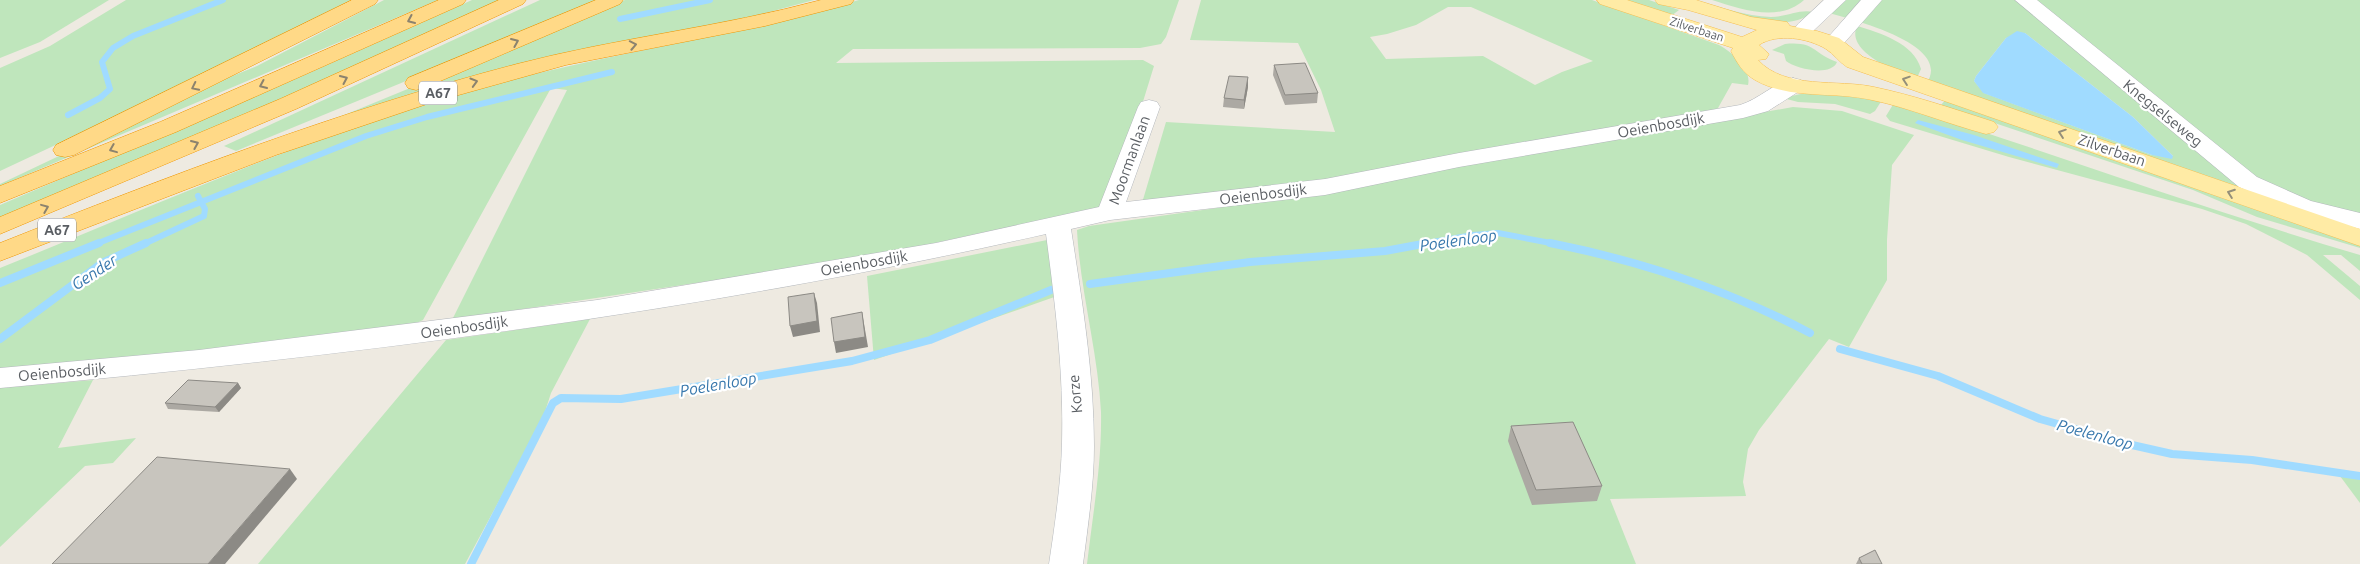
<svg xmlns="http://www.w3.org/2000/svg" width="2360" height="564" font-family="Ubuntu,sans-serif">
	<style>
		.green { fill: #bfe6bc; fill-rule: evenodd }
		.water { fill: #a0dbff }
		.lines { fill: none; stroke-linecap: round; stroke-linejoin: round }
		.stream-far1 { stroke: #a0dbff; stroke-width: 6 }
		.stream { stroke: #a0dbff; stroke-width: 8 }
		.minor-casing { stroke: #b4b8bd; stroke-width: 1 }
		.major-casing { stroke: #f6be51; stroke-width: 1 }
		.highway-casing { stroke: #ef9500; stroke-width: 1 }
		.minor { fill: #fff; fill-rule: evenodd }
		.major { fill: #ffeba5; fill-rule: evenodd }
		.highway { fill: #ffd987; fill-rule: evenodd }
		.wall { fill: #aca9a3 }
		.shaded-wall { fill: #8c8a85 }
		.building { fill: #c8c5be; stroke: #8c8a85 }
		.oneway { stroke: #8c836e }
		.oneway2 { stroke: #948f7a }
		.labels { text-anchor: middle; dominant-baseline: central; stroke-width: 4.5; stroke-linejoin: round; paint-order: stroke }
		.far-street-label { font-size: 12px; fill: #5a5e63; stroke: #fff }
		.shield { fill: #fff; stroke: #8c8e92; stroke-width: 1 }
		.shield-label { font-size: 14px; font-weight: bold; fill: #5a5e63 }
		.street-label { font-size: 15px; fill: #5a5e63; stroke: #fff }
		.water-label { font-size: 16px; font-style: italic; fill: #3777ac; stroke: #fff }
	</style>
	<rect width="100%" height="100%" fill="#eeeae1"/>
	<g class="green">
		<path d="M 0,0 L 109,0 L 40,42 L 0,58 Z"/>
		<path d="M 126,0 L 351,0 L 205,75 L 0,171 L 0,68 L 50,46 Z"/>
		<path d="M 384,0 L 438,0 L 0,186 L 0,184 L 202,88 L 257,66 Z"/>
		<path d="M 472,0 L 505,0 L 350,71 L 0,219 L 0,205 L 309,73 Z"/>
		<path d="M 540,0 L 603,0 L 236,151 L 224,146 Z"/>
		<path d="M 625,0 L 814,0 L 736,21 L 337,118 Z"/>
		<path d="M 859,0 L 1179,0 L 1166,37 L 1161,44 L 1140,48 L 853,49 L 836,63 L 1143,60 L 1154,66 L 1111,205 L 921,246 L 822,264 L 464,318 L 453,318 L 567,90 L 551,88 L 423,320 L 412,325 L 273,346 L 0,372 L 0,268 C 147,209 292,143 444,98 C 581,57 722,40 859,0 Z"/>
		<path d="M 1201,0 L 1592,0 L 1719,45 C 1732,52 1752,69 1748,85 L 1732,83 L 1718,108 L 1714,110 L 1373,175 L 1142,203 L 1166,122 L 1335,132 L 1321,90 L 1298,43 L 1190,40 ZM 1448,7 L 1471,7 L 1593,61 L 1562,72 L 1535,85 L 1483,56 L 1386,59 L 1370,37 L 1387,34 L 1416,25 Z"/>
		<path d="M 1622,0 L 1649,0 L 1679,10 L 1671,16 Z"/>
		<path d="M 1695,0 C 1720,7 1745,16 1771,17 C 1786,17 1800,9 1813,12 C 1783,37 1727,10 1695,0 Z"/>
		<path d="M 1712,0 L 1804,0 C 1779,23 1740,9 1712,0 Z"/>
		<path d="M 1843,0 L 1866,0 L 1847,18 L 1829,13 Z"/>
		<path d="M 1879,0 L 2017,0 L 2218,168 L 2360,235 L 1926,84 C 1950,51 1881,29 1860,22 ZM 2025,33 L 2133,117 L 2173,156 L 2152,155 L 1984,93 L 1974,81 L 1976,76 L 2006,38 Z"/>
		<path d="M 2031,0 L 2360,0 L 2360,218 L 2268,188 Z"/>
		<path d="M 1857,26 C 1880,33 1914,43 1921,69 L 1916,80 C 1898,72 1845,52 1857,26 Z"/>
		<path d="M 1785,44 C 1816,41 1813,54 1837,62 C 1831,77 1796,69 1786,61 L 1784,54 L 1772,50 Z"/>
		<path d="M 1805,93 L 1848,94 L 1882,100 L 1875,111 L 1870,114 L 1835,104 L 1798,102 L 1783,98 Z"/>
		<path d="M 1947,98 L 2360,242 L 2360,248 L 2257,217 L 2193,190 L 1941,105 Z"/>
		<path d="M 1894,103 C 2050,152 2203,209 2360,255 L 2360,271 L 2341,255 L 2323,255 L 2360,286 L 2360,300 L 2307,255 L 2246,224 L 2202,209 L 2009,157 L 1890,121 L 1886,116 Z"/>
		<path d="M 1793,107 L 1842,111 L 1914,135 L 1892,165 L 1887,240 L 1887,280 L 1849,347 L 1829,339 L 1759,430 L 1748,449 L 1743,482 L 1746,496 L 1610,499 L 1636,564 L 1087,564 C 1093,513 1102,463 1101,412 C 1098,351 1080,291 1077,230 L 1089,226 L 1317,194 L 1480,162 Z"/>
		<path d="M 1047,240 L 1060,295 L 874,360 L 867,276 Z"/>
		<path d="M 590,319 L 551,393 L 542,421 L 465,564 L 258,564 L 446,340 Z"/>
		<path d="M 93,380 L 58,448 L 136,438 L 113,463 L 85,466 L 0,547 L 0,388 Z"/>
		<path d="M 2337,472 L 2360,475 L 2360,503 Z"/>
	</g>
	<g class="water">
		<path d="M 2017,31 L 2025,33 L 2133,117 L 2173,156 L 2172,159 L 2152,155 L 1983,93 L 1974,81 L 1976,76 L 2006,38 Z"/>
		<path d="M 1918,120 L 1974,135 L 2059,164 L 2057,168 L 1962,140 L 1915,123 Z"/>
	</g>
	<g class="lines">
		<g class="stream-far1">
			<path d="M 620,19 L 710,0"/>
			<path d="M 68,115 L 100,98 L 110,89 L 102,62 L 113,48 L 133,36 L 223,0"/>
			<path d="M 96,244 L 366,136 L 427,117 L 612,72"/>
			<path d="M 144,244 L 204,216 L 205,209 L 198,196"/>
			<path d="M 1421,244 L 1473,235 L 1498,233 L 1556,244"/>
		</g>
		<g class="stream">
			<path d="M 1550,243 C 1641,261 1728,290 1810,333"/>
			<path d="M 0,283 L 99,243"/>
			<path d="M 1090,284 L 1250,262 L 1385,251 L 1428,243"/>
			<path d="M 0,339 L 102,263 L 146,243"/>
			<path d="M 1840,349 L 1938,376 L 2040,419 L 2132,445 L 2172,454 L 2252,460 L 2360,476"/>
			<path d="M 471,564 L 553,403 L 561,398 L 621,399 L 852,361 L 930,340 L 1051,290"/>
		</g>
		<g class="minor-casing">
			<g id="minor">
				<path d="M 1824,0 L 1846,0 L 1812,32 L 1805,34 L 1798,32 L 1795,28 L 1798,24 Z"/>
				<path d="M 1861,0 L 1882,0 L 1845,42 L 1838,44 L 1831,42 L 1827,38 L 1831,34 Z"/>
				<path d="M 2015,0 L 2037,0 L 2257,177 L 2311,201 L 2360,213 L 2360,229 L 2293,211 L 2239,187 Z"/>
				<path d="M 1793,78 L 1801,80 L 1804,85 L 1801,90 L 1768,111 L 1743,118 L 1459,167 L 1325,195 L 1110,220 L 1071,229 C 1082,300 1094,373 1094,446 C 1094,485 1088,525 1083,564 L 1049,564 C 1055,524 1061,484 1062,443 C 1064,373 1055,303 1046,234 C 702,312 350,356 0,388 L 0,368 L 199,350 L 597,300 L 936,243 L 1099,207 L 1138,107 L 1141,102 L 1149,100 L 1157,102 L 1160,107 L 1126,202 L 1325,179 L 1459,153 L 1740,105 C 1759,99 1774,83 1793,78 Z"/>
			</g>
		</g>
		<g class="major-casing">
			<path id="major" d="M 1597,0 L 1627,0 L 1742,37 L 1757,30 L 1688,10 L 1658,4 L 1655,0 L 1696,0 L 1751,17 L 1787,22 L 1790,26 L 1817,31 L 1839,38 L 1863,57 L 2360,229 L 2360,246 L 1847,67 C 1839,62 1834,54 1826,49 C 1808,38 1777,33 1759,45 L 1769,54 L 1766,59 L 1758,60 C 1785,90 1838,79 1874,87 C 1912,95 1951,108 1988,120 L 1994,122 L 1998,127 L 1994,132 L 1986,134 C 1948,124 1910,108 1872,100 C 1834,91 1790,100 1755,80 C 1743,73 1737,63 1731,51 L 1733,48 L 1600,4 Z"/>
		</g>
		<g class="highway-casing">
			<g id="highway">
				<path d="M 352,0 L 378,0 L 375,4 L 74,155 L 65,157 L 56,155 L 53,150 L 56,145 Z"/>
				<path d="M 439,0 L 466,0 L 463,4 L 176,132 L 0,203 L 0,186 L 160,122 Z"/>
				<path d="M 499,0 L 526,0 L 523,4 L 296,109 L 0,234 L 0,217 L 280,99 Z"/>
				<path d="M 596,0 L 623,0 L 620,4 L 424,88 L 416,90 L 408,88 L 405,83 L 408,78 Z"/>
				<path d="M 821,0 L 854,0 L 851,4 L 765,26 L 566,65 L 430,103 L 276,155 L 0,261 L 0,243 C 169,176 341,110 517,64 C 617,38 721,27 821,0 Z"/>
			</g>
		</g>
		<use href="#minor" class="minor"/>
		<use href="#major" class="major"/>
		<use href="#highway" class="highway"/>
	</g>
	<g class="wall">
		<path d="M 1274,65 L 1318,93 L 1317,103 L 1285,105 L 1273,75 Z"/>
		<path d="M 1248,77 L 1248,87 L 1244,109 L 1223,107 L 1224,98 Z"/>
		<path d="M 238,383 L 241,388 L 219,412 L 168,409 L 165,403 Z"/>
		<path d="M 1511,426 L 1602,486 L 1597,501 L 1532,505 L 1508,441 Z"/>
		<path d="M 1859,558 L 1882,564 L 1856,564 Z"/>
	</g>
	<g class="shaded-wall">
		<path d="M 1248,77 L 1248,87 L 1244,109 L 1244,100 Z"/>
		<path d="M 814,293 L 817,303 L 820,332 L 793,337 L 790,326 Z"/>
		<path d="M 862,312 L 868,347 L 836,353 L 834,342 Z"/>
		<path d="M 238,383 L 241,388 L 219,412 L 215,407 Z"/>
		<path d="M 290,469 L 297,479 L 225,564 L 208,564 Z"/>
	</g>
	<g class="building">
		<path d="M 1305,63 L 1318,93 L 1285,95 L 1274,65 Z"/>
		<path d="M 1229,76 L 1248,77 L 1244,100 L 1224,98 Z"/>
		<path d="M 814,293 L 817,321 L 790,326 L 788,297 Z"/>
		<path d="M 862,312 L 865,337 L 834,342 L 831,318 Z"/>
		<path d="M 188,380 L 238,383 L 215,407 L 165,403 Z"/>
		<path d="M 1573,422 L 1602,486 L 1536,490 L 1511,426 Z"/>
		<path d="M 157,457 L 290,469 L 208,564 L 52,564 Z"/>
		<path d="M 1875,550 L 1882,564 L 1862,564 L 1859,558 Z"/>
	</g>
	<defs><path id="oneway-chevron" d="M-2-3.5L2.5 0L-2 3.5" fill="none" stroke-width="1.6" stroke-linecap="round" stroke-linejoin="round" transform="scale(1.25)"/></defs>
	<g class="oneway">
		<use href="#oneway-chevron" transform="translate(411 20) rotate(156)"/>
		<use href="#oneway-chevron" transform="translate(515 42) rotate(-23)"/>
		<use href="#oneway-chevron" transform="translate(633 45) rotate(-11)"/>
		<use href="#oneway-chevron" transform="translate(344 79) rotate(-24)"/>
		<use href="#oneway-chevron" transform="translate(474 82) rotate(-16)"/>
		<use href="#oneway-chevron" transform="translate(263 85) rotate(156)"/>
		<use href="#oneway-chevron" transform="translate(195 87) rotate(154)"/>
		<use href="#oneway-chevron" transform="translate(195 144) rotate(-23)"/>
		<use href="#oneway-chevron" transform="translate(113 149) rotate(158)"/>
		<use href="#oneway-chevron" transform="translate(45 208) rotate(-22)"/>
	</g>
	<g class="oneway2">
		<use href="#oneway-chevron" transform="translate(1906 80) rotate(-161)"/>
		<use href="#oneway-chevron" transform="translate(2062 133) rotate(-161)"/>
		<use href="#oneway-chevron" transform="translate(2231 193) rotate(-160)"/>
	</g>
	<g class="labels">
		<g class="far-street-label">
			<text transform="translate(1697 29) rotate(18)">Zilverbaan</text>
		</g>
		<g class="shield">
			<rect x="419" y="81.5" width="38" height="23" rx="4"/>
			<rect x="38" y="218.5" width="38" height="23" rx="4"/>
		</g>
		<g class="shield-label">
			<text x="438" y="93">A67</text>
			<text x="57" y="230">A67</text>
		</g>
		<g class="street-label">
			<text transform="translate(2163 113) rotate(39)">Knegselseweg</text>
			<text transform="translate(1661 125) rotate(-10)">Oeienbosdijk</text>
			<text transform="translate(2112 150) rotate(19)">Zilverbaan</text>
			<text transform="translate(1129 160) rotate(-70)">Moormanlaan</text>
			<text transform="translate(1263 194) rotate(-7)">Oeienbosdijk</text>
			<text transform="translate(864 263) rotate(-10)">Oeienbosdijk</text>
			<text transform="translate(464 327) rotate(-8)">Oeienbosdijk</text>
			<text transform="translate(62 372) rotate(-5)">Oeienbosdijk</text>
			<text transform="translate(1075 394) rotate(-95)">Korze</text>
		</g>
		<g class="water-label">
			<text transform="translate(1458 240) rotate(-8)">Poelenloop</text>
			<text transform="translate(94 272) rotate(-33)">Gender</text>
			<text transform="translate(718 384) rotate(-10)">Poelenloop</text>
			<text transform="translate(2095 434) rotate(15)">Poelenloop</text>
		</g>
	</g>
</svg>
